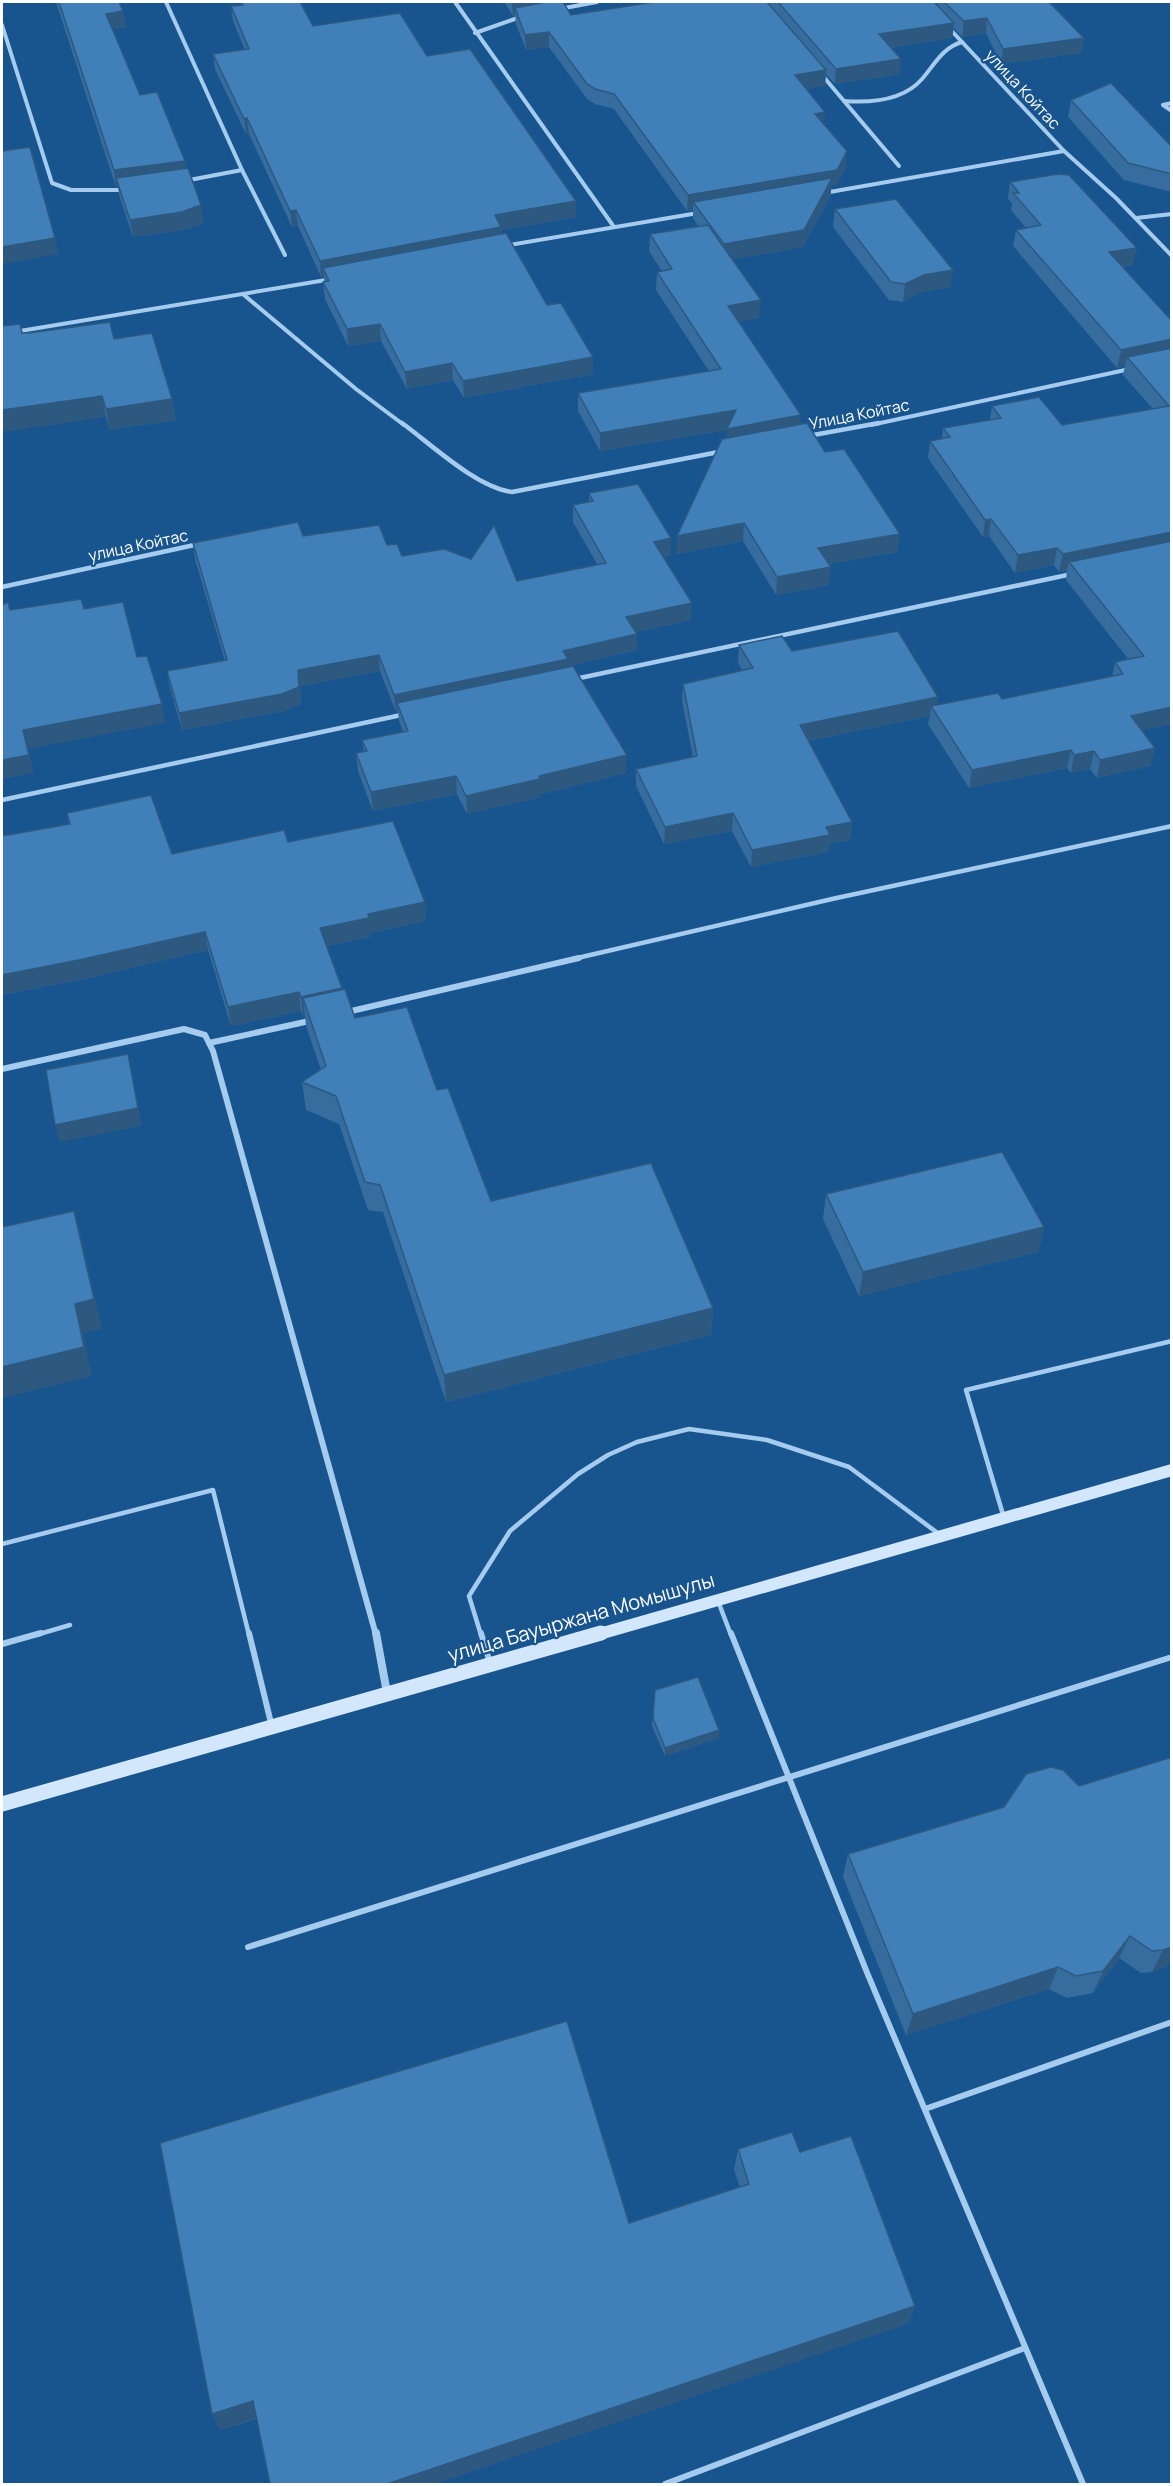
<svg xmlns="http://www.w3.org/2000/svg" width="1173" height="2486" font-family="Manrope,sans-serif">
	<style>
		.lines { fill: none; stroke-linecap: round; stroke-linejoin: round }
		.lane-far1 { stroke: #a5ccef; stroke-width: 4.5 }
		.lane { stroke: #a5ccef; stroke-width: 6 }
		.street-far3 { stroke: #a5ccef; stroke-width: 4 }
		.street-far2 { stroke: #a5ccef; stroke-width: 4.5 }
		.street-far1 { stroke: #a5ccef; stroke-width: 6 }
		.street { stroke: #a5ccef; stroke-width: 8 }
		.secondary-far1 { stroke: #d2e7fb; stroke-width: 12 }
		.secondary { stroke: #d2e7fb; stroke-width: 15 }
		.wall { fill: #376d9e }
		.shaded-wall { fill: #2d5981 }
		.building { fill: #407fb8; stroke: #2d5981; stroke-width: 1.5 }
		.labels { text-anchor: middle; dominant-baseline: central; stroke-width: 4.5; stroke-linejoin: round; paint-order: stroke }
		.far-street-label { font-size: 16px; fill: #fff; stroke: #18558f }
		.street-label { font-size: 20px; fill: #fff; stroke: #18558f }
	</style>
	<rect width="100%" height="100%" fill="#18558f"/>
	<g class="lines">
		<g class="lane-far1">
			<path d="M 1004,1518 L 966,1390 L 1172,1341"/>
			<path d="M 2,1544 L 213,1490 L 249,1635"/>
			<path d="M 718,1601 L 731,1635"/>
			<path d="M 36,1635 L 70,1625"/>
			<path d="M 481,1635 L 469,1596 L 510,1531 L 578,1474 L 608,1455 L 637,1442 L 689,1429 L 767,1440 L 849,1467 L 939,1534"/>
		</g>
		<g class="lane">
			<path d="M 249,1633 L 271,1723"/>
			<path d="M 481,1633 L 490,1663"/>
			<path d="M 731,1633 L 868,1975 L 1083,2484"/>
			<path d="M 2,1644 L 41,1633"/>
			<path d="M 248,1947 L 1172,1657"/>
			<path d="M 925,2109 L 1172,2022"/>
			<path d="M 665,2484 L 1025,2348"/>
		</g>
		<g class="street-far3">
			<path d="M 166,2 L 242,170 L 285,255"/>
			<path d="M 455,2 L 614,227"/>
			<path d="M 559,9 L 597,2"/>
			<path d="M 2,25 L 52,183 L 71,190 L 124,190"/>
			<path d="M 948,27 L 1064,151 L 1116,198 L 1172,256"/>
			<path d="M 475,33 L 523,16"/>
			<path d="M 822,75 L 899,166"/>
			<path d="M 844,101 C 871,103 903,101 922,79 C 935,64 942,48 962,42"/>
			<path d="M 1172,103 L 1163,105 L 1172,111"/>
			<path d="M 184,181 L 242,170"/>
			<path d="M 824,193 L 1064,151"/>
			<path d="M 1136,218 L 1172,214"/>
			<path d="M 504,246 L 698,213"/>
			<path d="M 244,295 L 356,389 L 404,425"/>
			<path d="M 2,334 L 332,279"/>
			<path d="M 871,425 L 1130,369"/>
		</g>
		<g class="street-far2">
			<path d="M 402,423 C 432,445 476,487 512,492 L 724,451"/>
			<path d="M 808,436 L 879,423"/>
			<path d="M 2,587 L 199,544"/>
			<path d="M 575,679 L 1072,574"/>
			<path d="M 2,800 L 406,714"/>
			<path d="M 573,959 L 832,899 L 1172,826"/>
		</g>
		<g class="street-far1">
			<path d="M 347,1012 L 579,958"/>
			<path d="M 209,1043 L 314,1020"/>
			<path d="M 2,1069 L 184,1029 L 205,1035 L 213,1051 L 376,1635"/>
		</g>
		<path class="street" d="M 376,1633 L 387,1693"/>
		<path class="secondary-far1" d="M 596,1635 L 1172,1470"/>
		<path class="secondary" d="M 2,1804 L 601,1633"/>
	</g>
	<g class="wall">
		<path d="M 56,2 L 119,2 L 126,27 L 113,29 L 140,95 L 186,169 L 201,205 L 203,223 L 184,230 L 133,237 L 119,195 L 118,187 L 116,187 Z"/>
		<path d="M 241,2 L 313,26 L 427,56 L 576,201 L 576,217 L 502,230 L 502,234 L 547,305 L 593,357 L 593,374 L 464,398 L 453,380 L 407,389 L 381,341 L 348,346 L 325,299 L 323,282 L 324,282 L 324,277 L 321,277 L 298,226 L 292,227 L 249,134 L 246,134 L 215,69 L 213,54 L 245,50 L 233,21 L 231,6 L 241,5 Z"/>
		<path d="M 504,2 L 563,2 L 571,15 L 654,2 L 1049,2 L 1084,38 L 1081,53 L 1001,64 L 986,33 L 962,37 L 954,28 L 952,38 L 891,48 L 900,74 L 835,84 L 826,74 L 825,86 L 806,89 L 846,167 L 836,186 L 831,186 L 831,195 L 803,247 L 732,259 L 759,318 L 739,321 L 801,425 L 825,452 L 898,552 L 829,564 L 829,585 L 776,595 L 743,541 L 676,554 L 727,438 L 727,430 L 600,451 L 578,411 L 578,393 L 709,371 L 656,290 L 657,272 L 662,271 L 649,251 L 650,234 L 698,226 L 693,218 L 693,210 L 687,211 L 614,109 L 595,104 L 587,99 L 549,47 L 526,50 L 516,24 L 515,15 L 513,16 Z"/>
		<path d="M 1071,100 L 1172,147 L 1172,192 L 1124,180 L 1068,117 Z"/>
		<path d="M 1010,182 L 1133,265 L 1122,267 L 1172,321 L 1172,724 L 1142,730 L 1155,748 L 1150,766 L 1097,778 L 1090,769 L 1071,773 L 1067,768 L 969,788 L 928,724 L 930,716 L 808,741 L 852,822 L 850,840 L 829,844 L 828,852 L 751,867 L 732,831 L 664,844 L 636,786 L 636,769 L 693,757 L 682,701 L 683,684 L 742,670 L 738,663 L 739,645 L 792,651 L 938,697 L 936,705 L 1002,699 L 1112,677 L 1115,662 L 1129,660 L 1066,580 L 1067,570 L 1059,572 L 1054,565 L 1015,573 L 989,536 L 983,537 L 928,458 L 930,441 L 942,438 L 943,428 L 990,420 L 992,406 L 1062,425 L 1153,409 L 1123,375 L 1125,366 L 1117,368 L 1013,246 L 1016,230 L 1026,228 L 1011,210 L 1012,203 L 1008,199 Z"/>
		<path d="M 835,209 L 953,270 L 950,287 L 922,292 L 903,302 L 889,300 L 833,227 Z"/>
		<path d="M 22,333 L 114,339 L 172,399 L 176,420 L 109,430 L 106,417 Z"/>
		<path d="M 589,493 L 671,555 L 663,557 L 691,620 L 636,632 L 637,634 L 637,650 L 568,666 L 626,773 L 541,794 L 541,797 L 467,814 L 457,794 L 373,811 L 358,771 L 356,753 L 364,751 L 362,740 L 403,732 L 399,721 L 398,712 L 396,712 L 380,671 L 300,686 L 301,704 L 284,711 L 182,730 L 170,688 L 167,671 L 225,661 L 195,559 L 193,543 L 303,536 L 387,545 L 402,556 L 517,581 L 597,564 L 573,522 L 573,505 L 589,502 Z"/>
		<path d="M 67,813 L 172,854 L 288,842 L 425,902 L 426,921 L 371,933 L 371,937 L 327,946 L 342,989 L 355,1018 L 437,1090 L 491,1201 L 713,1308 L 711,1335 L 446,1402 L 383,1212 L 368,1210 L 339,1124 L 306,1110 L 302,1082 L 321,1070 L 306,1026 L 305,1016 L 303,1016 L 301,1011 L 231,1026 L 208,950 L 84,979 L 2,995 L 2,836 L 69,824 Z"/>
		<path d="M 826,1194 L 1044,1227 L 1038,1252 L 859,1296 L 823,1219 Z"/>
		<path d="M 655,1690 L 719,1730 L 719,1738 L 665,1756 L 652,1726 Z"/>
		<path d="M 1172,1757 L 1167,1966 L 1152,1972 L 1141,1973 L 1119,1958 L 1093,1993 L 1067,1998 L 1049,1989 L 906,2035 L 843,1877 L 848,1854 L 1079,1786 Z"/>
		<path d="M 738,2149 L 800,2152 L 915,2306 L 908,2324 L 256,2419 L 220,2430 L 629,2223 L 740,2187 L 734,2170 Z"/>
	</g>
	<g class="shaded-wall">
		<path d="M 512,2 L 556,2 L 515,8 L 515,15 L 513,16 Z"/>
		<path d="M 123,11 L 126,27 L 109,30 L 106,14 Z"/>
		<path d="M 987,18 L 986,33 L 962,37 L 964,21 Z"/>
		<path d="M 954,23 L 952,38 L 877,50 L 879,34 Z"/>
		<path d="M 549,32 L 549,47 L 526,50 L 525,35 Z"/>
		<path d="M 1084,38 L 1081,53 L 1001,64 L 1003,49 Z"/>
		<path d="M 901,59 L 900,74 L 835,84 L 836,69 Z"/>
		<path d="M 826,70 L 825,86 L 794,91 L 795,75 Z"/>
		<path d="M 825,112 L 823,128 L 815,114 Z"/>
		<path d="M 247,118 L 249,134 L 246,134 L 244,119 Z"/>
		<path d="M 847,151 L 846,167 L 836,186 L 831,186 L 831,195 L 803,247 L 723,261 L 724,244 L 693,202 L 693,210 L 687,211 L 688,195 Z"/>
		<path d="M 185,161 L 187,178 L 116,178 L 118,187 L 116,187 L 114,170 Z"/>
		<path d="M 576,201 L 576,217 L 502,230 L 502,242 L 323,268 L 324,277 L 321,277 L 320,261 L 495,215 Z"/>
		<path d="M 201,205 L 203,223 L 184,230 L 133,237 L 130,220 Z"/>
		<path d="M 296,210 L 298,226 L 292,227 L 290,211 Z"/>
		<path d="M 55,238 L 59,254 L 2,264 L 2,247 Z"/>
		<path d="M 1137,248 L 1133,265 L 1106,269 L 1109,252 Z"/>
		<path d="M 953,270 L 950,287 L 922,292 L 903,302 L 905,284 L 924,275 Z"/>
		<path d="M 761,300 L 759,318 L 728,323 L 728,306 Z"/>
		<path d="M 380,324 L 381,341 L 348,346 L 347,329 Z"/>
		<path d="M 1172,339 L 1172,354 L 1127,357 L 1125,366 L 1117,368 L 1121,350 Z"/>
		<path d="M 593,357 L 593,374 L 464,398 L 463,381 Z"/>
		<path d="M 452,363 L 453,380 L 407,389 L 405,372 Z"/>
		<path d="M 102,396 L 106,417 L 2,432 L 2,410 Z"/>
		<path d="M 172,399 L 176,420 L 109,430 L 106,409 Z"/>
		<path d="M 736,410 L 801,415 L 800,433 L 726,447 L 727,430 L 600,451 L 600,433 Z"/>
		<path d="M 991,519 L 989,536 L 983,537 L 985,520 Z"/>
		<path d="M 744,523 L 743,541 L 676,554 L 677,536 Z"/>
		<path d="M 1172,532 L 1172,547 L 1069,562 L 1067,570 L 1059,572 L 1063,554 Z"/>
		<path d="M 900,534 L 898,552 L 817,566 L 818,548 Z"/>
		<path d="M 671,538 L 671,555 L 653,558 L 654,542 Z"/>
		<path d="M 1057,548 L 1054,565 L 1015,573 L 1018,555 Z"/>
		<path d="M 831,567 L 829,585 L 776,595 L 777,577 Z"/>
		<path d="M 692,603 L 691,620 L 626,634 L 626,617 Z"/>
		<path d="M 637,634 L 637,650 L 568,666 L 568,676 L 397,703 L 398,712 L 396,712 L 394,695 L 563,651 Z"/>
		<path d="M 379,655 L 380,671 L 300,686 L 301,704 L 284,711 L 182,730 L 179,713 L 298,670 Z"/>
		<path d="M 938,697 L 935,713 L 931,706 L 930,716 L 798,743 L 800,725 Z"/>
		<path d="M 162,704 L 165,723 L 28,749 L 34,773 L 2,779 L 2,760 L 23,730 Z"/>
		<path d="M 1172,707 L 1172,724 L 1127,733 L 1131,716 Z"/>
		<path d="M 1155,748 L 1150,766 L 1097,778 L 1100,760 Z"/>
		<path d="M 1071,750 L 1067,768 L 969,788 L 972,770 Z"/>
		<path d="M 1094,751 L 1090,769 L 1071,773 L 1074,755 Z"/>
		<path d="M 627,755 L 626,773 L 541,794 L 541,797 L 467,814 L 466,796 L 539,776 Z"/>
		<path d="M 456,776 L 457,794 L 373,811 L 371,792 Z"/>
		<path d="M 733,813 L 732,831 L 664,844 L 665,827 Z"/>
		<path d="M 852,822 L 850,840 L 829,844 L 828,852 L 751,867 L 752,850 L 826,827 Z"/>
		<path d="M 425,902 L 426,921 L 371,933 L 371,937 L 322,947 L 320,928 L 368,914 Z"/>
		<path d="M 205,932 L 208,950 L 84,979 L 2,995 L 2,975 Z"/>
		<path d="M 342,988 L 344,1007 L 303,998 L 305,1016 L 303,1016 L 301,997 Z"/>
		<path d="M 299,992 L 301,1011 L 231,1026 L 228,1007 Z"/>
		<path d="M 128,1054 L 142,1126 L 60,1142 L 55,1125 Z"/>
		<path d="M 74,1211 L 82,1241 L 102,1329 L 83,1333 L 92,1376 L 2,1398 L 2,1367 L 75,1304 Z"/>
		<path d="M 1044,1227 L 1038,1252 L 859,1296 L 863,1272 Z"/>
		<path d="M 713,1308 L 711,1335 L 446,1402 L 444,1375 Z"/>
		<path d="M 719,1730 L 719,1738 L 665,1756 L 665,1748 Z"/>
		<path d="M 1130,1936 L 1119,1958 L 1093,1993 L 1103,1971 Z"/>
		<path d="M 1172,1947 L 1172,1958 L 1167,1966 L 1152,1972 L 1163,1950 Z"/>
		<path d="M 1058,1967 L 1049,1989 L 906,2035 L 913,2014 Z"/>
		<path d="M 915,2306 L 908,2324 L 435,2484 L 387,2484 Z"/>
		<path d="M 253,2401 L 260,2417 L 220,2430 L 212,2414 Z"/>
	</g>
	<g class="building">
		<path d="M 59,2 L 119,2 L 123,11 L 106,14 L 140,95 L 157,92 L 185,161 L 114,170 Z"/>
		<path d="M 242,2 L 300,2 L 313,26 L 400,13 L 427,56 L 470,49 L 576,201 L 495,215 L 501,227 L 320,261 L 296,210 L 290,211 L 247,118 L 244,119 L 213,54 L 249,49 L 231,6 L 243,5 Z"/>
		<path d="M 546,2 L 563,2 L 571,15 L 654,2 L 767,2 L 826,70 L 795,75 L 825,112 L 815,114 L 847,151 L 837,170 L 688,195 L 614,94 L 595,89 L 587,84 L 549,32 L 525,35 L 515,8 Z"/>
		<path d="M 778,2 L 934,2 L 954,23 L 879,34 L 901,59 L 836,69 Z"/>
		<path d="M 944,2 L 1049,2 L 1084,38 L 1003,49 L 987,18 L 964,21 Z"/>
		<path d="M 1111,83 L 1172,147 L 1172,174 L 1128,163 L 1071,100 Z"/>
		<path d="M 30,147 L 55,238 L 2,247 L 2,151 Z"/>
		<path d="M 188,168 L 201,205 L 182,212 L 130,220 L 116,178 Z"/>
		<path d="M 1058,174 L 1069,175 L 1137,248 L 1109,252 L 1172,321 L 1172,339 L 1121,350 L 1016,230 L 1041,225 L 1013,193 L 1019,193 L 1010,182 Z"/>
		<path d="M 832,178 L 804,230 L 724,244 L 693,202 Z"/>
		<path d="M 896,199 L 953,270 L 924,275 L 905,284 L 891,282 L 835,209 Z"/>
		<path d="M 708,225 L 761,300 L 728,306 L 801,415 L 727,429 L 736,410 L 600,433 L 578,393 L 721,369 L 657,272 L 672,269 L 650,234 Z"/>
		<path d="M 506,233 L 547,305 L 561,303 L 593,357 L 463,381 L 452,363 L 405,372 L 380,324 L 347,329 L 323,282 L 329,281 L 323,268 Z"/>
		<path d="M 110,322 L 114,339 L 152,333 L 172,399 L 106,409 L 102,396 L 2,410 L 2,326 L 20,324 L 22,333 L 29,333 Z"/>
		<path d="M 1172,348 L 1172,532 L 1063,554 L 1057,548 L 1018,555 L 991,519 L 985,520 L 930,441 L 950,437 L 943,428 L 1001,418 L 992,406 L 1039,397 L 1062,425 L 1169,406 L 1127,357 Z"/>
		<path d="M 807,423 L 825,452 L 844,449 L 900,534 L 818,548 L 831,567 L 777,577 L 744,523 L 677,536 L 722,439 Z"/>
		<path d="M 638,484 L 671,538 L 654,542 L 692,603 L 626,617 L 637,634 L 563,651 L 568,659 L 394,695 L 379,655 L 298,670 L 299,687 L 282,694 L 179,713 L 167,671 L 227,660 L 193,543 L 298,522 L 303,536 L 379,525 L 387,545 L 397,544 L 402,556 L 444,549 L 471,559 L 494,525 L 517,581 L 606,563 L 573,505 L 593,501 L 589,493 Z"/>
		<path d="M 1172,541 L 1172,707 L 1131,716 L 1155,748 L 1100,760 L 1094,751 L 1074,755 L 1071,750 L 972,770 L 931,706 L 998,693 L 1002,699 L 1123,674 L 1115,662 L 1144,656 L 1069,562 Z"/>
		<path d="M 81,599 L 84,609 L 123,602 L 137,657 L 147,656 L 162,704 L 23,730 L 29,755 L 2,760 L 2,605 L 8,602 L 10,610 Z"/>
		<path d="M 898,631 L 938,697 L 800,725 L 852,822 L 826,827 L 830,835 L 752,850 L 733,813 L 665,827 L 636,769 L 697,756 L 683,684 L 753,668 L 739,645 L 782,636 L 792,651 Z"/>
		<path d="M 573,666 L 627,755 L 539,776 L 540,779 L 466,796 L 456,776 L 371,792 L 356,753 L 367,751 L 362,740 L 408,731 L 397,703 Z"/>
		<path d="M 151,795 L 172,854 L 284,830 L 288,842 L 393,821 L 425,902 L 368,914 L 369,918 L 320,928 L 342,988 L 301,997 L 299,992 L 228,1007 L 205,932 L 79,960 L 2,975 L 2,836 L 70,824 L 67,813 Z"/>
		<path d="M 345,989 L 355,1018 L 407,1007 L 437,1090 L 448,1088 L 491,1201 L 651,1163 L 713,1308 L 444,1375 L 380,1185 L 365,1182 L 336,1096 L 302,1082 L 326,1066 L 303,998 Z"/>
		<path d="M 128,1054 L 138,1108 L 55,1125 L 46,1070 Z"/>
		<path d="M 1002,1152 L 1044,1227 L 863,1272 L 826,1194 Z"/>
		<path d="M 74,1211 L 94,1299 L 75,1304 L 84,1347 L 2,1367 L 2,1227 Z"/>
		<path d="M 698,1677 L 719,1730 L 665,1748 L 653,1718 L 655,1690 Z"/>
		<path d="M 1172,1757 L 1172,1947 L 1163,1950 L 1152,1951 L 1130,1936 L 1103,1971 L 1076,1976 L 1058,1967 L 913,2014 L 848,1854 L 1004,1807 L 1026,1774 L 1051,1767 L 1063,1770 L 1079,1786 Z"/>
		<path d="M 567,2021 L 629,2223 L 749,2184 L 738,2149 L 792,2132 L 800,2152 L 851,2136 L 915,2306 L 387,2484 L 270,2484 L 253,2401 L 212,2414 L 160,2143 Z"/>
	</g>
	<g class="labels">
		<g class="far-street-label">
			<text transform="translate(1023 89) rotate(47)">улица Койтас</text>
			<text transform="translate(859 414) rotate(-11)">Улица Койтас</text>
			<text transform="translate(138 545) rotate(-12)">улица Койтас</text>
		</g>
		<g class="street-label">
			<text transform="translate(581 1617) rotate(-16)">улица Бауыржана Момышулы</text>
		</g>
	</g>
	<rect width="1173" height="2486" fill="none" stroke="#ffffff" stroke-width="6"/>
</svg>
